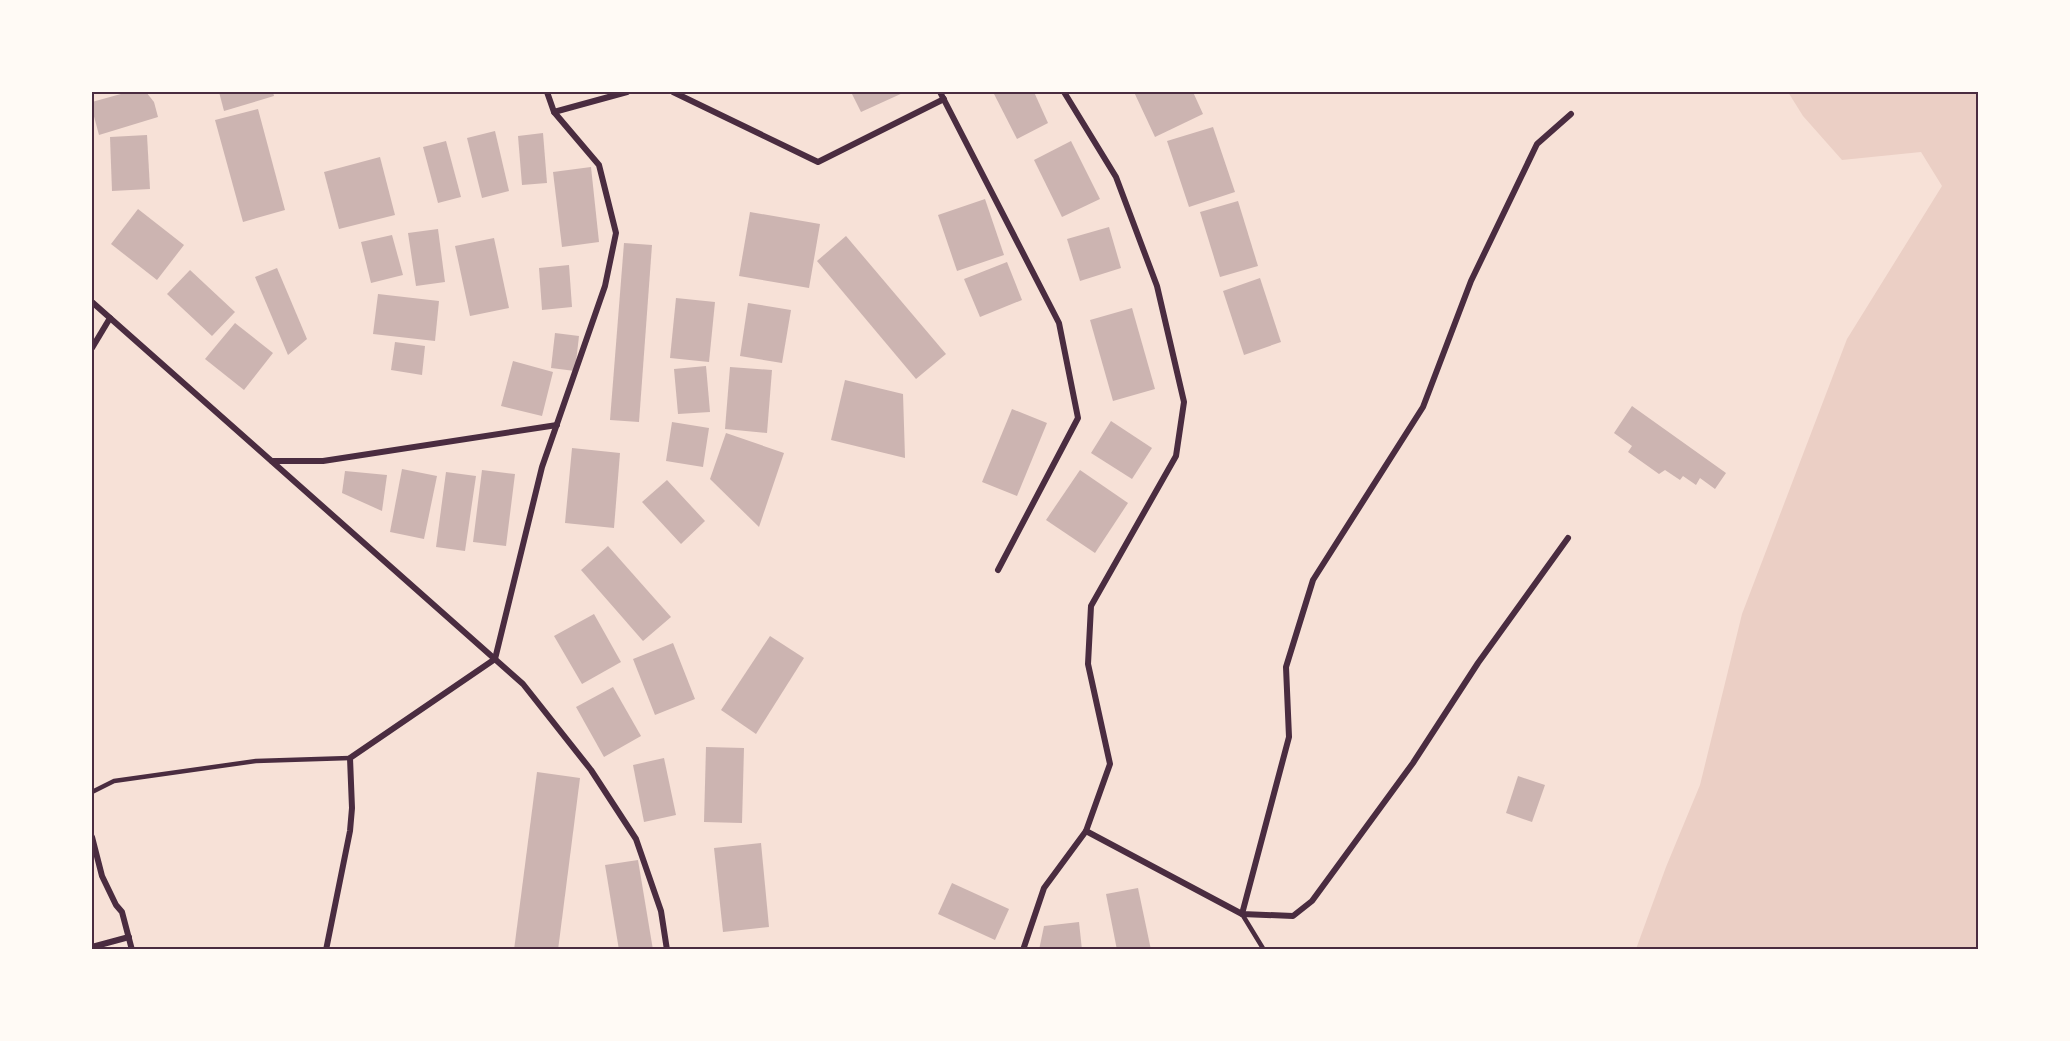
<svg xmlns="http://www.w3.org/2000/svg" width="2070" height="1041" font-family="'Crimson Pro',serif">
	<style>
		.green { fill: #ebcfc5 }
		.building { fill: #ccb4b1 }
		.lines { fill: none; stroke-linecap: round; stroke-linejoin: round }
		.service { stroke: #4a2c40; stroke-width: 4.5 }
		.minor { stroke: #4a2c40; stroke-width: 6 }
		.neatline { fill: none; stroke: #4a2c40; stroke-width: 2 }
	</style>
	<rect width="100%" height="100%" fill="#f7e1d7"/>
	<path class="green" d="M 1788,92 L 1978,92 L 1978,949 L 1636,949 L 1666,867 L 1700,785 L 1742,614 L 1847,339 L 1942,186 L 1921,152 L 1842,160 L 1803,116 Z"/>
	<g class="building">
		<path d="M 128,92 L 146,92 L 154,102 L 158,117 L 99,135 L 92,109 L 92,102 Z"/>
		<path d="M 219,92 L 273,92 L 274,96 L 224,111 Z"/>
		<path d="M 851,92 L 905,92 L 861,112 Z"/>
		<path d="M 993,92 L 1034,92 L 1048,123 L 1017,139 Z"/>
		<path d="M 1134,92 L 1193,92 L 1203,114 L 1155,137 Z"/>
		<path d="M 258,109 L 285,210 L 243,222 L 215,120 Z"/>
		<path d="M 1213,127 L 1235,192 L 1189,207 L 1167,141 Z"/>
		<path d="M 495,131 L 509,191 L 482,198 L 467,138 Z"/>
		<path d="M 543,133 L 547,183 L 522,185 L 518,136 Z"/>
		<path d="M 147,135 L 150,189 L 112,191 L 110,137 Z"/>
		<path d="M 446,141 L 461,197 L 438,203 L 423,147 Z"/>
		<path d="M 1071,141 L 1100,199 L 1062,217 L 1034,160 Z"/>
		<path d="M 380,157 L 395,215 L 339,229 L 324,172 Z"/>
		<path d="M 591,167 L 599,242 L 562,247 L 553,172 Z"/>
		<path d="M 985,199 L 1004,255 L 957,271 L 938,215 Z"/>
		<path d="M 1238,201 L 1258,266 L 1220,277 L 1200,212 Z"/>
		<path d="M 138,209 L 184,245 L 157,280 L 111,244 Z"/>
		<path d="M 750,212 L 820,224 L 809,288 L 739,276 Z"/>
		<path d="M 1109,227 L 1121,268 L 1080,281 L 1067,239 Z"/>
		<path d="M 438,229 L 445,282 L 416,286 L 408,233 Z"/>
		<path d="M 392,235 L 403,275 L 371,283 L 361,242 Z"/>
		<path d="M 846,236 L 946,354 L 916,379 L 817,261 Z"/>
		<path d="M 494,238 L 509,308 L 470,316 L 455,246 Z"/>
		<path d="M 624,243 L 652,245 L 639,422 L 610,420 Z"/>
		<path d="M 1007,262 L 1022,300 L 980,317 L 964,279 Z"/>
		<path d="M 569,265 L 572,307 L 542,310 L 539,268 Z"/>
		<path d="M 277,268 L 307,339 L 288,355 L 255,277 Z"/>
		<path d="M 190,270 L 235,312 L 212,336 L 167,294 Z"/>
		<path d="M 1260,278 L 1281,342 L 1244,355 L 1223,291 Z"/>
		<path d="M 378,294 L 439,301 L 435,341 L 373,334 Z"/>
		<path d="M 676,298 L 715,302 L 709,362 L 670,358 Z"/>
		<path d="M 748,303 L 791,310 L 782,363 L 740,356 Z"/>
		<path d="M 1132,308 L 1155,389 L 1113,401 L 1090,320 Z"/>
		<path d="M 235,323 L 273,353 L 244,390 L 205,359 Z"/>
		<path d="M 555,333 L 579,336 L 575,371 L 551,368 Z"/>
		<path d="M 395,342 L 425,346 L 422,375 L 391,370 Z"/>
		<path d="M 513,361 L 553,372 L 542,416 L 501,406 Z"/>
		<path d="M 706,366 L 710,412 L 678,414 L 674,369 Z"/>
		<path d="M 730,367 L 772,370 L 767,433 L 725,429 Z"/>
		<path d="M 845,380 L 903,394 L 905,458 L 831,440 Z"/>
		<path d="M 1632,406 L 1726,473 L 1715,489 L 1700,478 L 1696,485 L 1683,476 L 1680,480 L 1665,470 L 1659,474 L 1628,452 L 1632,446 L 1614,433 Z"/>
		<path d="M 1012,409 L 1047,423 L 1017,496 L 982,482 Z"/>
		<path d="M 1111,421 L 1152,448 L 1132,479 L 1091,453 Z"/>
		<path d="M 672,422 L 709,428 L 703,467 L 666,461 Z"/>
		<path d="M 726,433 L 784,453 L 759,527 L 710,479 Z"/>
		<path d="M 572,448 L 620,453 L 614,528 L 565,523 Z"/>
		<path d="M 402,469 L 437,476 L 424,539 L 390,532 Z"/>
		<path d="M 482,470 L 515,474 L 506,546 L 473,542 Z"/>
		<path d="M 1080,470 L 1128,503 L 1095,553 L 1046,520 Z"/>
		<path d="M 345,471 L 387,475 L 382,511 L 342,493 Z"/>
		<path d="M 446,472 L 476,476 L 465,551 L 436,547 Z"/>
		<path d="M 667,480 L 705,521 L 681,544 L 642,502 Z"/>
		<path d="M 608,546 L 671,617 L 643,641 L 581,570 Z"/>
		<path d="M 594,614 L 621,662 L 582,684 L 554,636 Z"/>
		<path d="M 770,636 L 804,658 L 756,734 L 721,710 Z"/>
		<path d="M 673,643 L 695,699 L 655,715 L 633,659 Z"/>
		<path d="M 613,687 L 641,736 L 604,757 L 576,707 Z"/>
		<path d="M 706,747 L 744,748 L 742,823 L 704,822 Z"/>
		<path d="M 664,758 L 676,815 L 644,822 L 633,765 Z"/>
		<path d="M 537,772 L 580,778 L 558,950 L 514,950 Z"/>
		<path d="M 1518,776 L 1545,785 L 1532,822 L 1506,813 Z"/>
		<path d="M 761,843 L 769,927 L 723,932 L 714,848 Z"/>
		<path d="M 638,860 L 653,950 L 619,950 L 605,865 Z"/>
		<path d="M 952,883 L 1009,909 L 995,940 L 938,914 Z"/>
		<path d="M 1138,888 L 1151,950 L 1117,950 L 1106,894 Z"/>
		<path d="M 1079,922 L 1082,950 L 1039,950 L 1044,926 Z"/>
	</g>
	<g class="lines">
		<g class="service">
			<path d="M 92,792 L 114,781 L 256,761 L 350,758"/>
			<path d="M 1242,914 L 1264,950"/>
		</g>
		<g class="minor">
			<path d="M 673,92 L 818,162 L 944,99"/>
			<path d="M 940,92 L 1059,323 L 1078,418 L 998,570"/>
			<path d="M 554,112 L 627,92"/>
			<path d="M 92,302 L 523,684 L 591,770 L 636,839 L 661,911 L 667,950"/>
			<path d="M 92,348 L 110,318"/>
			<path d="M 272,461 L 323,461 L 557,425"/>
			<path d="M 1086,831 L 1242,914 L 1293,916 L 1312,901 L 1413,763 L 1478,663 L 1568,538"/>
			<path d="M 92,837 L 102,876 L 116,905 L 122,912 L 132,950"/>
			<path d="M 1242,914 L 1289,737 L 1286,667 L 1313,580 L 1423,407 L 1471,281 L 1537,144 L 1571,114"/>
			<path d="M 92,947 L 129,937"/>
			<path d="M 326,950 L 350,831 L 352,808 L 350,758 L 495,659 L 542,467 L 605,286 L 616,233 L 599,165 L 554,112 L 547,92"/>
			<path d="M 1023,950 L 1044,888 L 1086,831 L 1110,764 L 1088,664 L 1091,606 L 1176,456 L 1184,402 L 1157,286 L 1116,177 L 1064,92"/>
		</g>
	</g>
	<rect width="2070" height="1041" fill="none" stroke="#fffaf5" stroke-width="186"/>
	<rect x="93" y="93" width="1884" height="855" class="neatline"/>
</svg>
